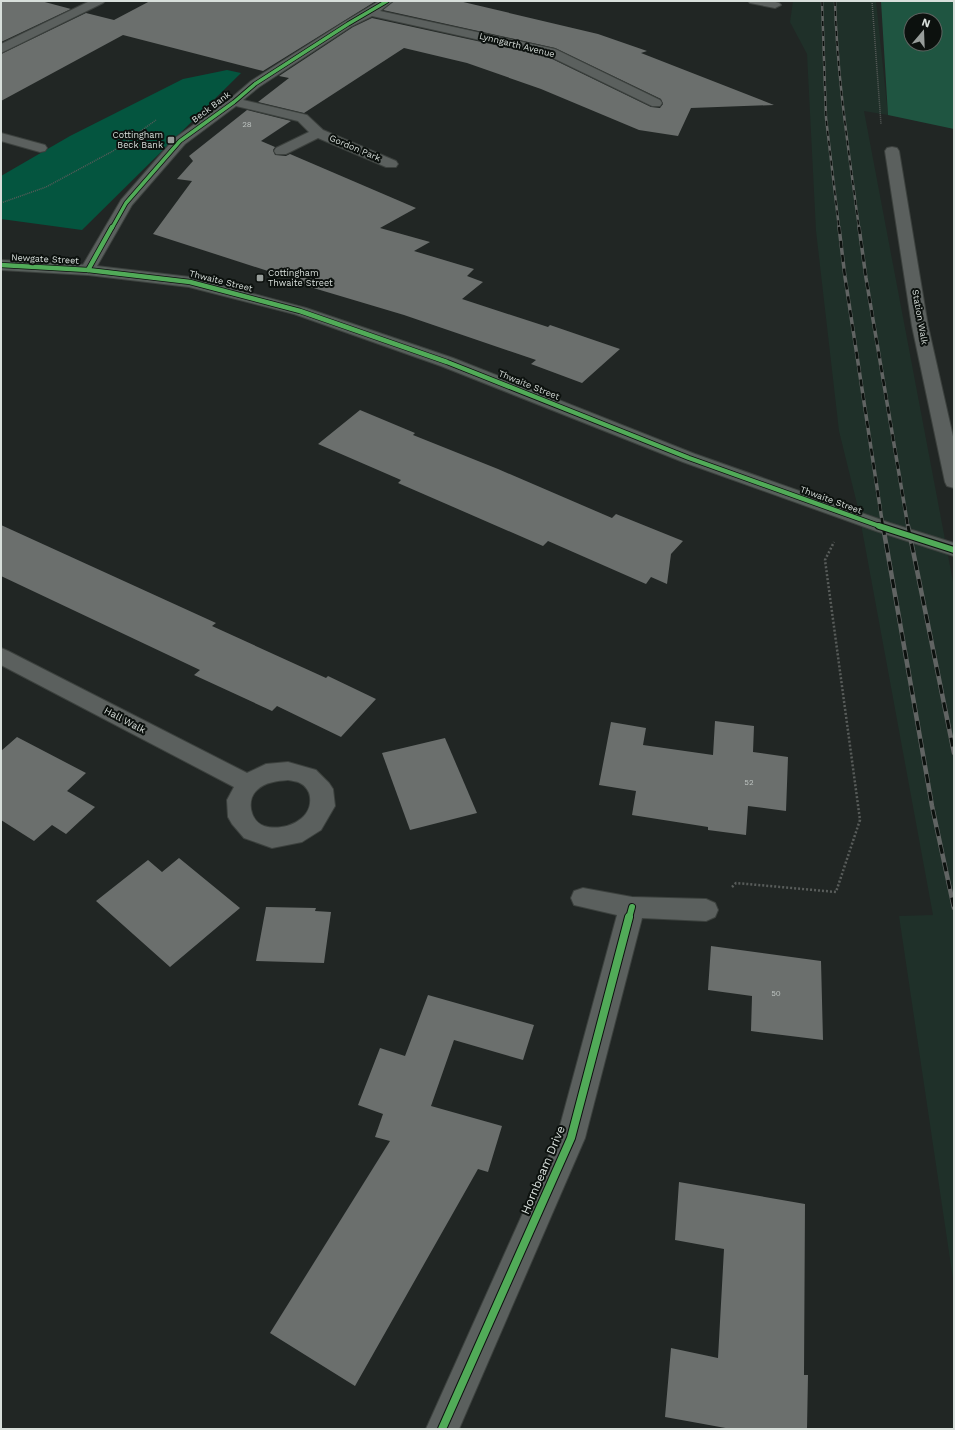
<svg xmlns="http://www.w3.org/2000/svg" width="955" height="1430" font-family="'Work Sans',sans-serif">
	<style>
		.built { fill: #1f3029 }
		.green { fill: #04553f }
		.forest { fill: #1f5541; fill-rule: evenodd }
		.building { fill: #6b6f6d }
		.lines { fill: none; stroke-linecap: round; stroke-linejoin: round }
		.lane-casing { stroke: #3c413e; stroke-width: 2 }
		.street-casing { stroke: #3c413e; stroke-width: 2 }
		.secondary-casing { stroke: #3c413e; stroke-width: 2 }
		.path-far1 { stroke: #585c5a; stroke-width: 1.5; stroke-dasharray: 1 1; stroke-linecap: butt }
		.path { stroke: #585c5a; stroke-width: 2.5; stroke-dasharray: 2 2; stroke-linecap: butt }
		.lane { fill: #5b605e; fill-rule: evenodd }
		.street { fill: #5b605e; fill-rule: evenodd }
		.secondary { fill: #575f5b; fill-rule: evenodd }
		.rail-far2-casing { stroke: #616463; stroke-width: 2.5 }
		.rail-far1-casing { stroke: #616463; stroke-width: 3.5 }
		.rail-casing { stroke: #616463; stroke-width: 4.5 }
		.rail-far2 { stroke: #0c110e; stroke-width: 1.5; stroke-dasharray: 5; stroke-linecap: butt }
		.rail-far1 { stroke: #0c110e; stroke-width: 2.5; stroke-dasharray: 7; stroke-linecap: butt }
		.rail { stroke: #0c110e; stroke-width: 3; stroke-dasharray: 9; stroke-linecap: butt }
		.cycleway-far3-casing { stroke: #0c110e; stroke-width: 5 }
		.cycleway-far2-casing { stroke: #0c110e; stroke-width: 6 }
		.cycleway-far1-casing { stroke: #0c110e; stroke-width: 8 }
		.cycleway-casing { stroke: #0c110e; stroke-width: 10 }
		.cycleway-far3 { stroke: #51ab58; stroke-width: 3.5 }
		.cycleway-far2 { stroke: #51ab58; stroke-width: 4.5 }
		.cycleway-far1 { stroke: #51ab58; stroke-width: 6 }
		.cycleway { stroke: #51ab58; stroke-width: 8 }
		.poi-dot { fill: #989e9b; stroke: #0c110e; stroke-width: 1.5 }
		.labels { text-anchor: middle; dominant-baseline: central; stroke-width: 4; stroke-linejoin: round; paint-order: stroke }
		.number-label { font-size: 8px; fill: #bdc3c0 }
		.far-street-label { font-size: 9px; fill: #d8dfdb; stroke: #0c110e }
		.far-poi-label { font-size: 9px; fill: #d8dfdb; stroke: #0c110e; text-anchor: end }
		.street-label { font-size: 10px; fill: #d8dfdb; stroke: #0c110e }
		.near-street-label { font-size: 12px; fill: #d8dfdb; stroke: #0c110e }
	</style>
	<rect width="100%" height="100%" fill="#212624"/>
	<path class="built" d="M 793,1 L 876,1 L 888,115 L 864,111 L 954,587 L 954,1286 L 899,916 L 933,915 L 858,508 L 839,431 L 816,231 L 807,54 L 790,22 Z"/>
	<path class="green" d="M 227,70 L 241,73 L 82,230 L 1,219 L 1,176 L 70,136 L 183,79 Z"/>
	<path class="forest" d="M 881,1 L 954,1 L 954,129 L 888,115 ZM 911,20 L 935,20 L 935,44 L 911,44 Z"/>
	<g class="building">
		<path d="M 1,1 L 41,1 L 71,9 L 1,42 Z"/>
		<path d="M 150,1 L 376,1 L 263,71 L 123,35 L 1,101 L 1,54 L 86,13 L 114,20 Z"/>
		<path d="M 394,1 L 459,1 L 598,34 L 647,51 L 641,53 L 774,105 L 691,108 L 678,136 L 639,130 L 541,89 L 467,63 L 404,48 L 304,113 L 258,102 L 289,78 L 279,76 L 353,27 L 372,18 L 546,56 L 651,107 L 660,108 L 663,104 L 661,99 L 555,48 L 383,10 Z"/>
		<path d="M 247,110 L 291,121 L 261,141 L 275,147 L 273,150 L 275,155 L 286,156 L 290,154 L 416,208 L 380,228 L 430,242 L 414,251 L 474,269 L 467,276 L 483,282 L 462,299 L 548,327 L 550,325 L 620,349 L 582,383 L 531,364 L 536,360 L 404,315 L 300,284 L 302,282 L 153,234 L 192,181 L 177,179 L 193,161 L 189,156 Z"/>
		<path d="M 360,410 L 415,433 L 413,435 L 498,469 L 612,518 L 616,514 L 683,541 L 671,554 L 667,584 L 651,577 L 646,584 L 548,541 L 543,546 L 398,483 L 401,480 L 318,444 Z"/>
		<path d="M 1,525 L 216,623 L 212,626 L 326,678 L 328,676 L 376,699 L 341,737 L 277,706 L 272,711 L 194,675 L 200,670 L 1,576 Z"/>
		<path d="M 715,721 L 754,726 L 753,752 L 788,757 L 786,811 L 748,806 L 746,835 L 708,830 L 708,827 L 632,815 L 636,791 L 599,785 L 611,722 L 646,728 L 643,745 L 713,755 Z"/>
		<path d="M 17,737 L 86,773 L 67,791 L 95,807 L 66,834 L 52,825 L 34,841 L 1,820 L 1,751 Z"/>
		<path d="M 445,738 L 477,813 L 410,830 L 382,753 Z"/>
		<path d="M 179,858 L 240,908 L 170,967 L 96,901 L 148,860 L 162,872 Z"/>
		<path d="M 266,907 L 316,908 L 315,911 L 331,912 L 324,963 L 256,961 Z"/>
		<path d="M 711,946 L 821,961 L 823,1040 L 751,1031 L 752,996 L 708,990 Z"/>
		<path d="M 428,995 L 534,1025 L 523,1060 L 454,1040 L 431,1106 L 502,1126 L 488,1172 L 478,1169 L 355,1386 L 270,1333 L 390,1141 L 375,1137 L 383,1114 L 358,1105 L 380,1048 L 405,1056 Z"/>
		<path d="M 679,1182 L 805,1204 L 804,1375 L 808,1375 L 807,1429 L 731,1429 L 665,1417 L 671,1348 L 718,1358 L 724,1249 L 675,1240 Z"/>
	</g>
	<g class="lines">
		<g class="lane-casing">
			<g id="lane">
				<path d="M 748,1 L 772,1 L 779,3 L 781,5 L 775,8 L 750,3 Z"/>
				<path d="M 1,133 L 45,145 L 47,148 L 45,151 L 40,152 L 1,141 Z"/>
			</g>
		</g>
		<g class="street-casing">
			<g id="street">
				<path d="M 90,1 L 105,1 L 103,3 L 1,53 L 1,44 Z"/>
				<path d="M 379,1 L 393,1 L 380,11 L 555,49 L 660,100 L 662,103 L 660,106 L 652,106 L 547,55 L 372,16 L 352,26 L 259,87 L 243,100 L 307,115 L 323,130 L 396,161 L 398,164 L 396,167 L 386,167 L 318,138 L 286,154 L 276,154 L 274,151 L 276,148 L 309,132 L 298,121 L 236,106 L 185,144 L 132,205 L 93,273 L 88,275 L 83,273 L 80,270 L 121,200 L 175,138 L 230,99 L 251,81 L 344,22 Z"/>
				<path d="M 892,147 L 897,148 L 899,151 L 928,326 L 954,441 L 954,488 L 947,486 L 945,482 L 912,326 L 885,151 L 887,148 Z"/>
				<path d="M 1,648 L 8,651 L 247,773 L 266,764 L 288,762 L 316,770 L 329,783 L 333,789 L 335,806 L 321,830 L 302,842 L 272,848 L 244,838 L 232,824 L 228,817 L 227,800 L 234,787 L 1,665 ZM 288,780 C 292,781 297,781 300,783 C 305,785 310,792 310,797 C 313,820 284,832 264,826 C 250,821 246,800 257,790 C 265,782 277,781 288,780 Z"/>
				<path d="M 583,888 L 632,897 L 706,899 L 715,903 L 718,910 L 715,917 L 706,921 L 642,918 L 585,1138 L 459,1429 L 426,1429 L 557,1137 L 617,915 L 574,905 L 571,898 L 574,891 Z"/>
			</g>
		</g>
		<g class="secondary-casing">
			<path id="secondary" d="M 1,260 L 88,265 L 190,277 L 306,308 L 453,358 L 695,454 L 890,523 L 954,543 L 954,556 L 876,531 L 683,462 L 441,366 L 294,314 L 189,287 L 88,275 L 1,270 Z"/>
		</g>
		<g class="path-far1">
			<path d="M 872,1 L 881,124"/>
			<path d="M 1,203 L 46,187 L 113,151 L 156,120"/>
		</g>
		<path class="path" d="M 732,887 L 736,883 L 836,892 L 860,820 L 825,560 L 834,542"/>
		<use href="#lane" class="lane"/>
		<use href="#street" class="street"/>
		<use href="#secondary" class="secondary"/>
		<g class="rail-far2-casing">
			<g id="rail-far2">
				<path d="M 822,1 L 826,118 L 839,228"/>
				<path d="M 835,1 C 837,77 849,153 859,228"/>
			</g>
		</g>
		<g class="rail-far1-casing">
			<g id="rail-far1">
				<path d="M 839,227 L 845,277 L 883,527"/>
				<path d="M 859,227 L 866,278 L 908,527"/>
			</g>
		</g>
		<g class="rail-casing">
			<g id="rail">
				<path d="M 883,526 L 932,806 L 954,908"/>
				<path d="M 908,526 L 954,753"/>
			</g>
		</g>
		<use href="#rail-far2" class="rail-far2"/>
		<use href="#rail-far1" class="rail-far1"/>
		<use href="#rail" class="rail"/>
		<g class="cycleway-far3-casing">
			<path id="cycleway-far3" d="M 112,228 L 126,203 L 180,141 L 234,102 L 255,84 L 348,24 L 387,1"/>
		</g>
		<g class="cycleway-far2-casing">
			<g id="cycleway-far2">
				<path d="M 1,265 L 88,270 L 190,282 L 300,311 L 447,362 L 689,458 L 882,527"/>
				<path d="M 88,270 L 112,227"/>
			</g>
		</g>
		<g class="cycleway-far1-casing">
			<g id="cycleway-far1">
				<path d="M 879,526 L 954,550"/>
				<path d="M 629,918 L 632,907"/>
			</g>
		</g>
		<g class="cycleway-casing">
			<path id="cycleway" d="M 442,1429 L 571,1138 L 629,917"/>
		</g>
		<use href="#cycleway-far3" class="cycleway-far3"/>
		<use href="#cycleway-far2" class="cycleway-far2"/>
		<use href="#cycleway-far1" class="cycleway-far1"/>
		<use href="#cycleway" class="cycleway"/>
	</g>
	<g class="poi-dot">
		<rect x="167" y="136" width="8" height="8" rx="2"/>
		<rect x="256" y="274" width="8" height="8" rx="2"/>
	</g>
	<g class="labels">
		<g class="number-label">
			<text x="247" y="124">28</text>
			<text x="749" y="782">52</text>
			<text x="776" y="993">50</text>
		</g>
		<g class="far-street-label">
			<text transform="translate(517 45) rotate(14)">Lynngarth Avenue</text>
			<text transform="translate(211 107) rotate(-37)">Beck Bank</text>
			<text transform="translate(355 148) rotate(23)">Gordon Park</text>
			<text transform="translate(45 259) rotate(3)">Newgate Street</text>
			<text transform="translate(221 281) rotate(14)">Thwaite Street</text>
			<text transform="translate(920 317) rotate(80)">Station Walk</text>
			<text transform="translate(529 385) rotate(22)">Thwaite Street</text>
			<text transform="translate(831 500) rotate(20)">Thwaite Street</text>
		</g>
		<g class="far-poi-label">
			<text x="163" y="135">Cottingham<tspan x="163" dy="10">Beck Bank</tspan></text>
			<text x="268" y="273" text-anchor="start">Cottingham<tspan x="268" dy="10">Thwaite Street</tspan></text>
		</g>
		<g class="street-label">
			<text transform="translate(125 720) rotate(28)">Hall Walk</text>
		</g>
		<g class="near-street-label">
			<text transform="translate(543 1170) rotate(-67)">Hornbeam Drive</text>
		</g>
	</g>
	<rect width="955" height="1430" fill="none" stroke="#d8dfdb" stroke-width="4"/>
	<g transform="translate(923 32) rotate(19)"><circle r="19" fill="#0c110e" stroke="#5e6360"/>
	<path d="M0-3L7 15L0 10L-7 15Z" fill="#989e9b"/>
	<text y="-6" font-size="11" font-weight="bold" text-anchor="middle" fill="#d8dfdb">N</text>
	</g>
</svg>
